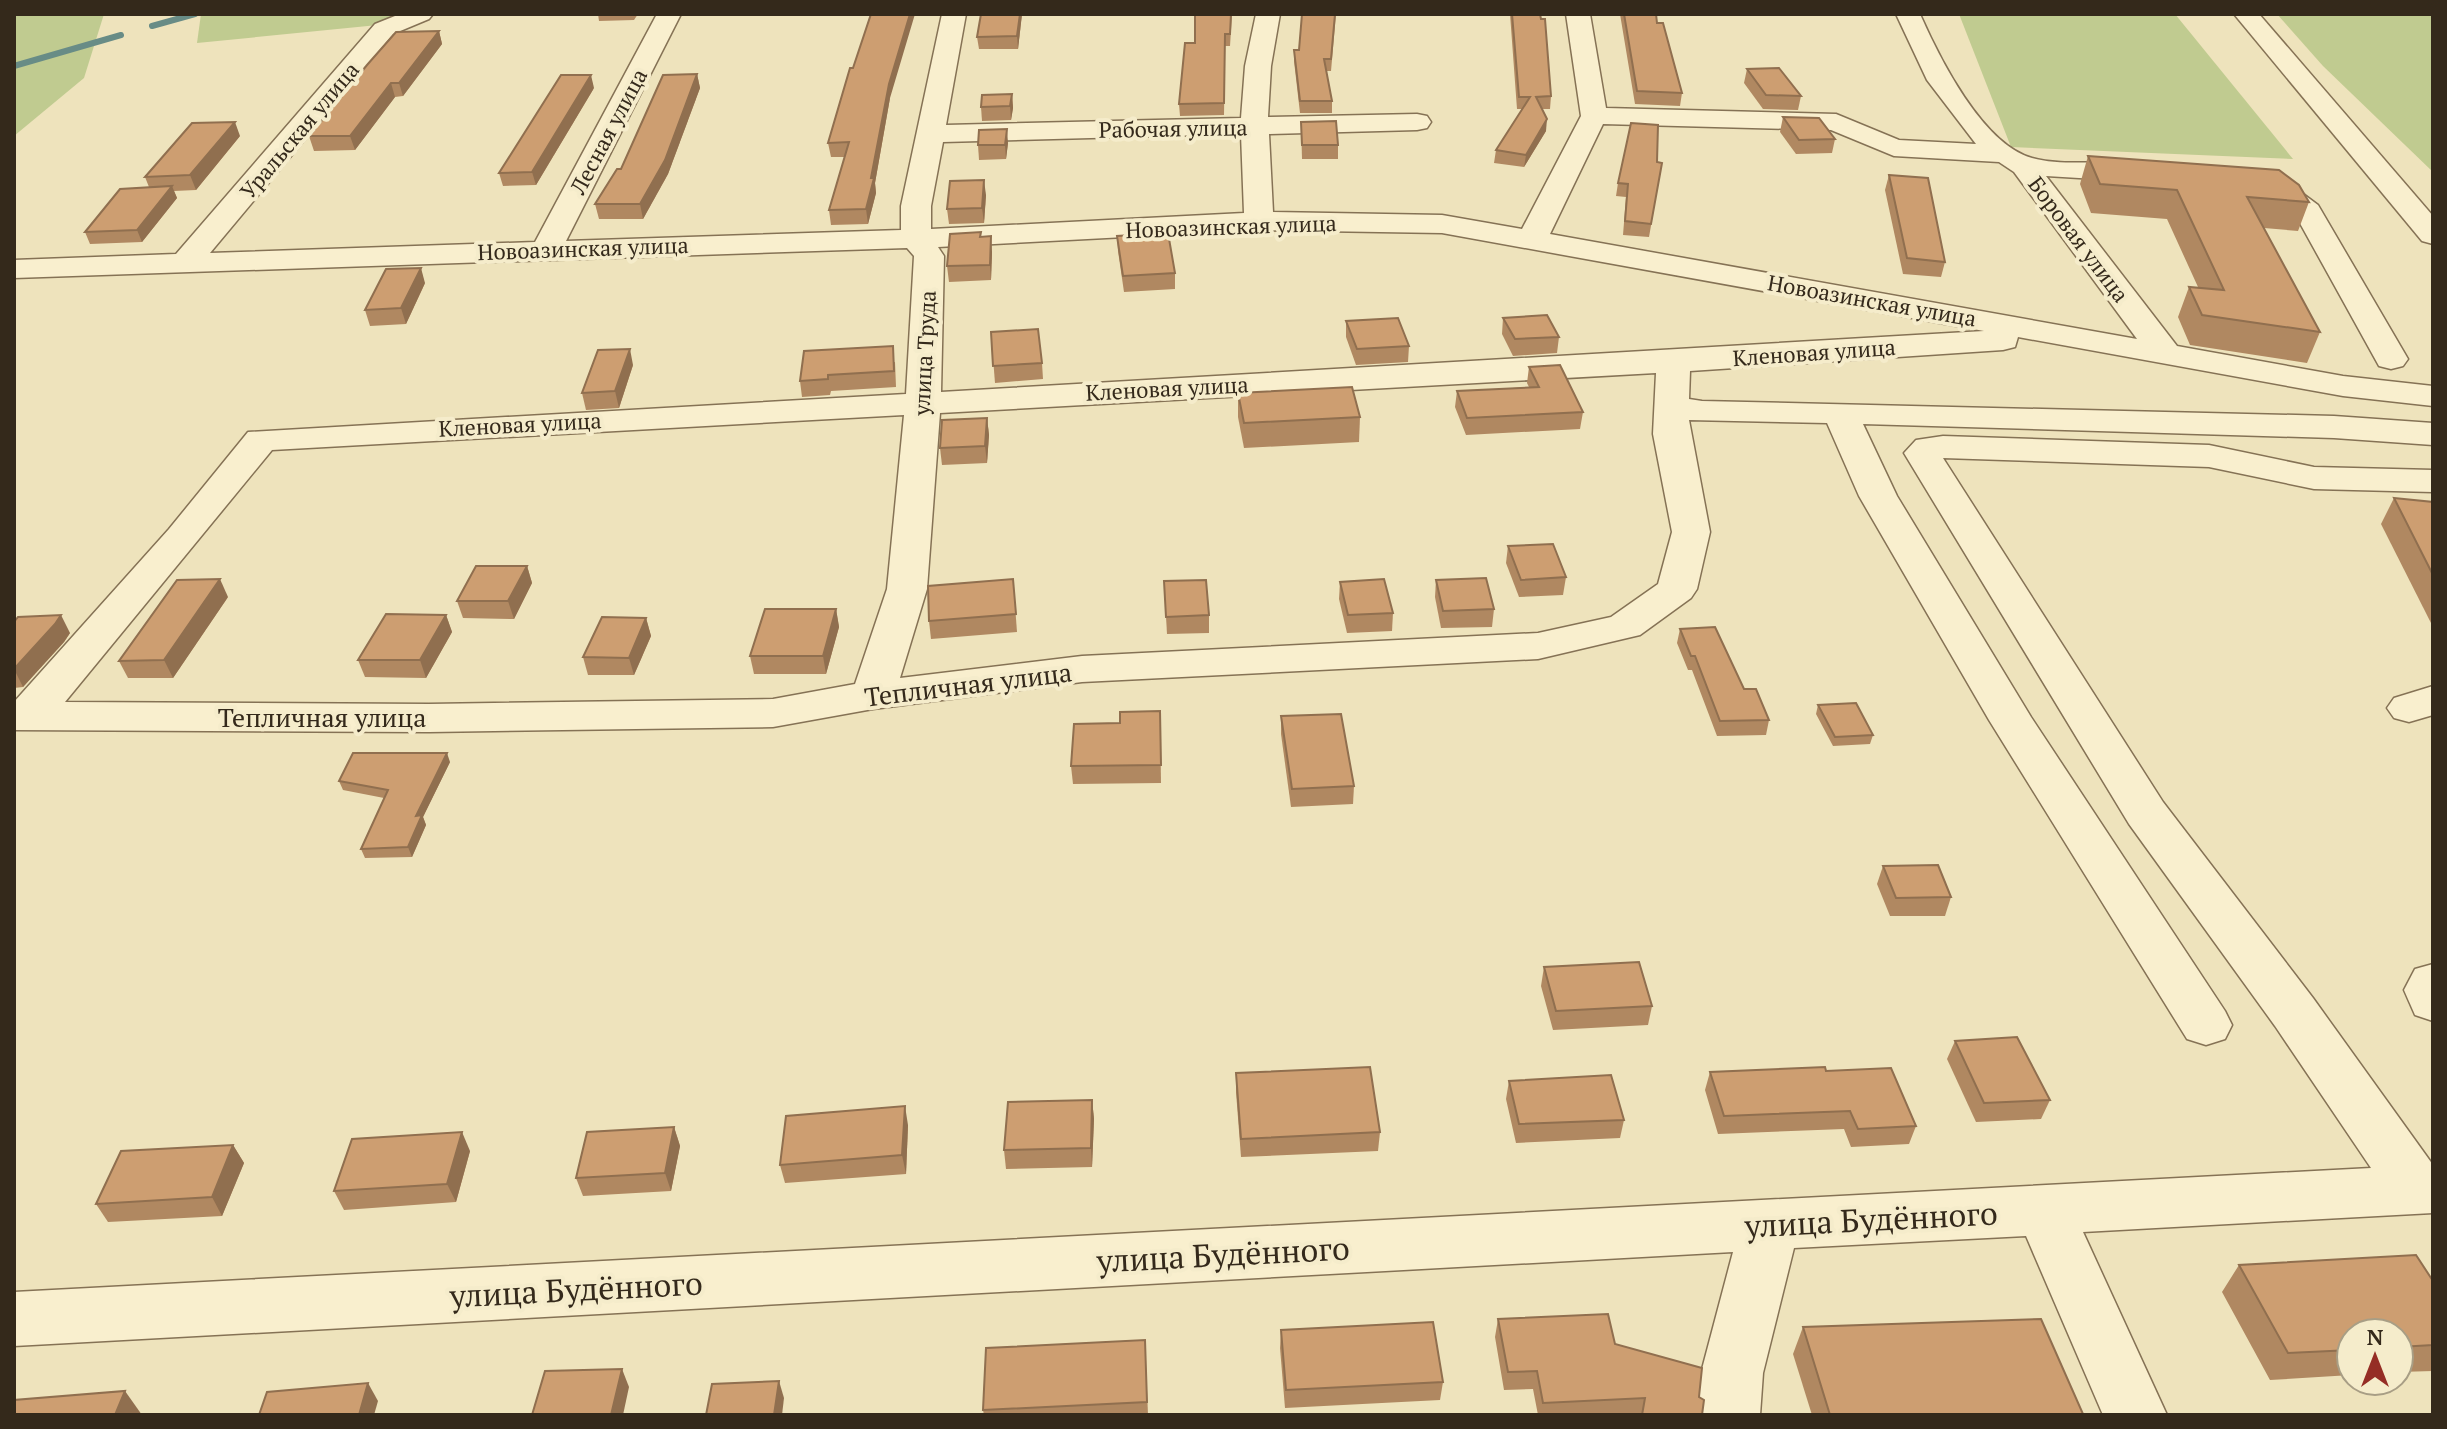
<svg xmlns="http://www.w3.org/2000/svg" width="2447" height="1429" font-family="'PT Serif',serif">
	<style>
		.green { fill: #c0cb90 }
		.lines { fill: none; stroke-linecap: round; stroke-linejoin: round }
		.stream { stroke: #688c86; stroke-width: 6 }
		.minor-casing { stroke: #857255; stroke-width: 3 }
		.minor { fill: #f9efce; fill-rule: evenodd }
		.wall { fill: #b08861 }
		.shaded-wall { fill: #906f4f }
		.building { fill: #cd9e71; stroke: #906f4f; stroke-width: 2 }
		.labels { text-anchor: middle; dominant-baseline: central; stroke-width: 8; stroke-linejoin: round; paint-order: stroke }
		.far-street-label { font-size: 22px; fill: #34291b; stroke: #f5eccb }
		.street-label { font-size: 26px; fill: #34291b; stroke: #f5eccb }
		.near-street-label { font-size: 32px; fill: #34291b; stroke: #f5eccb }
	</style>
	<rect width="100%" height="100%" fill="#eee3bc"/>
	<g class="green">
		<path d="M 14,14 L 104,14 L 84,78 L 14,136 Z"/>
		<path d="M 201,14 L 412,14 L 388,24 L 197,43 Z"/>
		<path d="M 1959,14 L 2175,14 L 2293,159 L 2011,147 Z"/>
		<path d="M 2277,14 L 2433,14 L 2433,172 L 2323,66 Z"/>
	</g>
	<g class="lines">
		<g class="stream">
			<path d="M 152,26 L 195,14"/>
			<path d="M 14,66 L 121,35"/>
		</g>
		<g class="minor-casing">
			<g id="minor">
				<path d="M 400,14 L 433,14 L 429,19 L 393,34 L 210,253 L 535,242 L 657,14 L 681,14 L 566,241 L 901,230 L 901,206 L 942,14 L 966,14 L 946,125 L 1241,118 L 1245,66 L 1256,14 L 1280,14 L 1271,66 L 1268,117 L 1417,114 L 1427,116 L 1431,122 L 1427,128 L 1417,130 L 1269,134 L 1273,212 L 1442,215 L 1522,229 L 1581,116 L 1566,14 L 1590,14 L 1606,108 L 1836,114 L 1899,140 L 1976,144 L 1927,80 L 1896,14 L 1920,14 C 1939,57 1982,144 2032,158 C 2067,168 2117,157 2155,167 L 2159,173 L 2155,179 L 2145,182 L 2046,176 L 2177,346 L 2343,376 L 2433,386 L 2433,406 L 2343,396 L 2018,337 L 2015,347 L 2003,350 L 1690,371 L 1689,399 L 1702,401 L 2334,416 L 2433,423 L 2433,445 L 2334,438 L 1863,424 L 1897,496 L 2031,717 L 2225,1011 L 2232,1025 L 2225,1039 L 2206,1045 L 2187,1039 L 1989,720 L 1859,496 L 1827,423 L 1689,420 L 1710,532 L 1697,589 L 1691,598 L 1640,635 L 1538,659 L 1082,682 L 873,709 L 773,727 L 429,732 L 14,730 L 14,702 L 169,529 L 248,432 L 906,394 L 914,256 L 907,248 L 14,278 L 14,260 L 176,254 L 375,24 ZM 1603,124 L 1831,130 L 1894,156 L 1999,162 L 2014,172 L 2137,339 L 1550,234 ZM 1241,134 L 1244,213 L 931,229 L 931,206 L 943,142 ZM 1259,230 L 1442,233 L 1984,331 L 941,392 L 944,256 L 938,247 ZM 1656,373 L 1653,434 L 1672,532 L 1658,584 L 1611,617 L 1538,633 L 1082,656 L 900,678 L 927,589 L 940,413 ZM 904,415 L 887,589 L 855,684 L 773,699 L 429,704 L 65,702 L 272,450 Z"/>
				<path d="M 2234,14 L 2259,14 L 2433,216 L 2433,244 L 2422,241 Z"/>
				<path d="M 2265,170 L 2275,173 L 2318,205 L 2408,359 L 2403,366 L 2391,369 L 2379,366 L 2296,216 L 2244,179 L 2248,173 Z"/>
				<path d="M 1943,436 L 2209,445 L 2314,467 L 2433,470 L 2433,492 L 2314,489 L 2209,467 L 1943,458 L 2163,802 L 2313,998 L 2433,1165 L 2433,1213 L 2083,1232 L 2167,1415 L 2103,1415 L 2026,1236 L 1794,1248 L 1763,1373 L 1760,1415 L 1696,1415 L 1701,1373 L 1733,1252 L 14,1346 L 14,1292 L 2371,1168 L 2275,1026 L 2129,824 L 1904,453 L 1916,440 Z"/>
				<path d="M 2433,686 L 2433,715 L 2409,722 L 2394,718 L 2387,708 L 2394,698 Z"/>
				<path d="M 2433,964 L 2433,1021 L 2415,1015 L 2404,990 L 2415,969 Z"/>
			</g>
		</g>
		<use href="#minor" class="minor"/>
	</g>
	<g class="wall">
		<path d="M 598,14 L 638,14 L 634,20 L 599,21 Z"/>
		<path d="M 1022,14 L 1018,49 L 979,49 L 977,37 Z"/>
		<path d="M 1195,14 L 1232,14 L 1230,46 L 1225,46 L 1224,115 L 1180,116 L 1179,104 L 1195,43 Z"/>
		<path d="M 1336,14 L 1331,71 L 1326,71 L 1332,101 L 1332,113 L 1300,113 L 1294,61 L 1294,50 L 1299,50 Z"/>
		<path d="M 1510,14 L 1540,14 L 1551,96 L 1550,109 L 1542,109 L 1546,131 L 1524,167 L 1494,163 L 1496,150 L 1522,109 L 1517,109 Z"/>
		<path d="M 1620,14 L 1656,14 L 1657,23 L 1682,93 L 1680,106 L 1635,104 Z"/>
		<path d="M 439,31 L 442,44 L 403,96 L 395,97 L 355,150 L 314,151 L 309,136 Z"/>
		<path d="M 1747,69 L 1801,96 L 1798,110 L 1763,109 L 1744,83 Z"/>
		<path d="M 697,74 L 700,88 L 668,174 L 643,219 L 599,219 L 595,204 L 621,169 Z"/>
		<path d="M 594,88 L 536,185 L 503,186 L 499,173 Z"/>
		<path d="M 1012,94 L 1013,108 L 1011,120 L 982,121 L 981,107 Z"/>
		<path d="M 890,98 L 875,183 L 876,193 L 868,224 L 831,225 L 829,210 L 845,157 L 831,157 L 828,143 Z"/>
		<path d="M 1783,117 L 1835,139 L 1832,153 L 1796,154 L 1780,132 Z"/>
		<path d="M 1301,122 L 1338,145 L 1338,159 L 1302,159 Z"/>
		<path d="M 240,136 L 196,190 L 174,191 L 177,198 L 142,242 L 90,244 L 85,232 L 149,187 L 145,177 Z"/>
		<path d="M 1008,143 L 1006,159 L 979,160 L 978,145 Z"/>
		<path d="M 2088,156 L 2309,202 L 2298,231 L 2264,228 L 2320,332 L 2307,363 L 2190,345 L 2178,317 L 2189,287 L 2198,287 L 2167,219 L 2091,213 L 2080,184 Z"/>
		<path d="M 1657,162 L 1662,163 L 1649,237 L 1623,235 L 1626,197 L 1616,196 L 1618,183 Z"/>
		<path d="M 1889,175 L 1945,262 L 1941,277 L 1903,274 L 1885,190 Z"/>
		<path d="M 986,195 L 984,223 L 949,224 L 947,209 Z"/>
		<path d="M 1117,236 L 1175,273 L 1175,289 L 1124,292 L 1118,251 Z"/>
		<path d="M 981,237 L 992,252 L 991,280 L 949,282 L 947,266 Z"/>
		<path d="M 425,283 L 406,324 L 370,326 L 365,310 Z"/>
		<path d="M 1503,318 L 1559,337 L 1557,353 L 1513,356 L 1502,334 Z"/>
		<path d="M 1346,321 L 1409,346 L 1408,362 L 1356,365 L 1346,337 Z"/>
		<path d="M 991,332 L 1042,363 L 1043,379 L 995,383 Z"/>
		<path d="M 895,362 L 896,387 L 831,391 L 830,395 L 802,397 L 800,381 Z"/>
		<path d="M 633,365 L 619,408 L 586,410 L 582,393 Z"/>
		<path d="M 1529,367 L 1583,412 L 1580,429 L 1466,435 L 1455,407 L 1457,391 L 1529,387 L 1527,383 Z"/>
		<path d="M 1238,393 L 1360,417 L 1359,442 L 1244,448 L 1238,417 Z"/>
		<path d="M 987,418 L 989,435 L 987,463 L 942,465 L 940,448 Z"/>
		<path d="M 2394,498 L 2433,502 L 2433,627 L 2381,524 Z"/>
		<path d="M 1508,546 L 1566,577 L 1563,595 L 1519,597 L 1506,563 Z"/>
		<path d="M 527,566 L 532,583 L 514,619 L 463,618 L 457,601 Z"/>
		<path d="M 1013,579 L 1017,632 L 931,639 L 929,621 Z"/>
		<path d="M 1436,580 L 1494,609 L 1492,627 L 1441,628 L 1435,597 Z"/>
		<path d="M 1164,581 L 1209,615 L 1209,633 L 1167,634 Z"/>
		<path d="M 1340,582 L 1393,613 L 1392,631 L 1347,633 L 1339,599 Z"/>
		<path d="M 228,597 L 173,678 L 128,678 L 119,661 Z"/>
		<path d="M 836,609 L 839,627 L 826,674 L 754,674 L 750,656 Z"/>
		<path d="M 446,615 L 452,632 L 426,678 L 365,677 L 358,660 Z"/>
		<path d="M 646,618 L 651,636 L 634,675 L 588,675 L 583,657 Z"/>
		<path d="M 14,622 L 70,633 L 64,642 L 23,687 L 14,688 Z"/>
		<path d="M 1680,629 L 1744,689 L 1769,720 L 1766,735 L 1717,736 L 1692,670 L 1688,670 L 1677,643 Z"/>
		<path d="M 1818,705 L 1873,735 L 1870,744 L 1833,746 L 1816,714 Z"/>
		<path d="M 1160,711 L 1161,783 L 1073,784 L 1071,766 L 1120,723 Z"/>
		<path d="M 1281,716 L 1354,786 L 1353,804 L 1291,807 L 1281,734 Z"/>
		<path d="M 450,762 L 423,817 L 426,825 L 412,857 L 365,858 L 361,849 L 384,798 L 343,790 L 339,781 Z"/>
		<path d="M 1883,866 L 1951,897 L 1945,916 L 1890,916 L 1877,884 Z"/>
		<path d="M 1544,967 L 1652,1006 L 1648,1025 L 1553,1030 L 1541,986 Z"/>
		<path d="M 1955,1041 L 2050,1100 L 2041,1119 L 1976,1122 L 1947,1059 Z"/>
		<path d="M 1826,1071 L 1916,1126 L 1909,1144 L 1851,1147 L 1844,1129 L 1718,1134 L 1705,1090 L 1710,1072 Z"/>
		<path d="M 1236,1073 L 1380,1132 L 1378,1151 L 1241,1157 L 1236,1092 Z"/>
		<path d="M 1509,1081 L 1624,1120 L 1620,1138 L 1516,1143 L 1506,1099 Z"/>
		<path d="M 1092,1100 L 1094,1119 L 1092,1167 L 1006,1169 L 1004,1150 Z"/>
		<path d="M 908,1125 L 906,1174 L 785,1183 L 780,1165 Z"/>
		<path d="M 674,1127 L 680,1146 L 671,1191 L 583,1196 L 576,1178 Z"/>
		<path d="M 233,1145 L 244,1163 L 222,1216 L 108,1222 L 96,1204 Z"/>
		<path d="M 470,1151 L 456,1202 L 344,1210 L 334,1191 Z"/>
		<path d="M 2239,1265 L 2433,1281 L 2433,1371 L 2399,1372 L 2399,1333 L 2351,1333 L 2351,1375 L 2270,1380 L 2222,1292 Z"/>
		<path d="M 1498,1319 L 1615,1344 L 1699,1397 L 1702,1415 L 1538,1415 L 1533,1389 L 1504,1390 L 1495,1337 Z"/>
		<path d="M 1803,1327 L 2082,1415 L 1812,1415 L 1793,1354 Z"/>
		<path d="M 1281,1330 L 1443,1382 L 1440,1400 L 1285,1408 L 1280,1348 Z"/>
		<path d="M 1145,1340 L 1148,1415 L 984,1415 L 983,1410 Z"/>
	</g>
	<g class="shaded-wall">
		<path d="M 910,14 L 915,14 L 890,98 L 875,183 L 876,193 L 868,224 L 866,209 L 889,84 Z"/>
		<path d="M 1020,14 L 1022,14 L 1018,49 L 1017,36 Z"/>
		<path d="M 439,31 L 442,44 L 403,96 L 399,83 Z"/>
		<path d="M 697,74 L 700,88 L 668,174 L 643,219 L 640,204 Z"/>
		<path d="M 591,75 L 594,88 L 536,185 L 532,172 Z"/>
		<path d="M 391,83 L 395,97 L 355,150 L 350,136 Z"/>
		<path d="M 1012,94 L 1013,108 L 1011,120 L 1010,106 Z"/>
		<path d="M 1547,119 L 1546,131 L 1524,167 L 1526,155 Z"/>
		<path d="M 235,122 L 240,136 L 196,190 L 190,175 Z"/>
		<path d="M 1007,129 L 1008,143 L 1006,159 L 1005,145 Z"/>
		<path d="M 984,180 L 986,195 L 984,223 L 982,208 Z"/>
		<path d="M 172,186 L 177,198 L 142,242 L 137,230 Z"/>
		<path d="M 991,236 L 992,252 L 991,280 L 990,265 Z"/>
		<path d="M 421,268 L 425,283 L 406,324 L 401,308 Z"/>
		<path d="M 630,349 L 633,365 L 619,408 L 615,391 Z"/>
		<path d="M 987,418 L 989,435 L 987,463 L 985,446 Z"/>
		<path d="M 527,566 L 532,583 L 514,619 L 508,601 Z"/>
		<path d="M 220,579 L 228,597 L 173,678 L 164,660 Z"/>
		<path d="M 836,609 L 839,627 L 826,674 L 823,656 Z"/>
		<path d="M 61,615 L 70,633 L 64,642 L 23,687 L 14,669 Z"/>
		<path d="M 446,615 L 452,632 L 426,678 L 420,660 Z"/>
		<path d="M 646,618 L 651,636 L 634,675 L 629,658 Z"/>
		<path d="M 447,753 L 450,762 L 423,817 L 426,825 L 412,857 L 408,847 L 416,816 Z"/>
		<path d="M 1092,1100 L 1094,1119 L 1092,1167 L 1091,1148 Z"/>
		<path d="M 905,1106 L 908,1125 L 906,1174 L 902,1155 Z"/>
		<path d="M 674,1127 L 680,1146 L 671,1191 L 665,1173 Z"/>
		<path d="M 462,1132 L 470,1151 L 456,1202 L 447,1184 Z"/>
		<path d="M 233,1145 L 244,1163 L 222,1216 L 212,1197 Z"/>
		<path d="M 622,1369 L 629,1387 L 623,1415 L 611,1415 Z"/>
		<path d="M 779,1381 L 784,1398 L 782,1415 L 774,1415 Z"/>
		<path d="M 368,1383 L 378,1401 L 374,1415 L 359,1415 Z"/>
		<path d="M 125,1391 L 142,1415 L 115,1415 Z"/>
	</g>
	<g class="building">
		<path d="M 871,14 L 910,14 L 889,84 L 871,178 L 874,178 L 866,209 L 829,210 L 849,142 L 828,143 L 850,68 L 853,68 Z"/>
		<path d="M 981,14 L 1020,14 L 1017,36 L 977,37 Z"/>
		<path d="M 1195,14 L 1231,14 L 1230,34 L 1225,34 L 1224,103 L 1179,104 L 1185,43 L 1195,43 Z"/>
		<path d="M 1302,14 L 1335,14 L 1331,59 L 1324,59 L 1332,101 L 1300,101 L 1294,50 L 1299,50 Z"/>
		<path d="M 1512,14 L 1540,14 L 1541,19 L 1545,19 L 1551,96 L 1536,97 L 1547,119 L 1526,155 L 1496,150 L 1530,97 L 1519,97 Z"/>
		<path d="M 1624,14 L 1656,14 L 1657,23 L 1663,23 L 1682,93 L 1637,91 Z"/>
		<path d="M 439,31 L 399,83 L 391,83 L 350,136 L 309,136 L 367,65 L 396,32 Z"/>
		<path d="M 1779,68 L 1801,96 L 1766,95 L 1747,69 Z"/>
		<path d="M 697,74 L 665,160 L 640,204 L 595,204 L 617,169 L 621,169 L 663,75 Z"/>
		<path d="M 561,75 L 591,75 L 532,172 L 499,173 Z"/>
		<path d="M 1012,94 L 1010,106 L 981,107 L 982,95 Z"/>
		<path d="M 1783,117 L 1819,118 L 1835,139 L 1799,140 Z"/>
		<path d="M 1336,121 L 1338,145 L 1302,145 L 1301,122 Z"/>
		<path d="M 235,122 L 190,175 L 145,177 L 192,123 Z"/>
		<path d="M 1631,123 L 1658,125 L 1657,162 L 1662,163 L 1651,224 L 1625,221 L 1628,184 L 1618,183 Z"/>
		<path d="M 1007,129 L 1005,145 L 978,145 L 979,130 Z"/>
		<path d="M 2088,156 L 2279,170 L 2299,185 L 2309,202 L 2247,197 L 2320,332 L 2202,315 L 2189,287 L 2224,290 L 2177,190 L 2100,184 Z"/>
		<path d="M 1889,175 L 1928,178 L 1945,262 L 1907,258 Z"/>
		<path d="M 984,180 L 982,208 L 947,209 L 950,181 Z"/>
		<path d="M 172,186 L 137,230 L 85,232 L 120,189 Z"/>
		<path d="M 981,232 L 980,237 L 991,236 L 990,265 L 947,266 L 950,234 Z"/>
		<path d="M 1168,233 L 1175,273 L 1123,276 L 1117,236 Z"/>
		<path d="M 421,268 L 401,308 L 365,310 L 386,269 Z"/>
		<path d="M 1547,315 L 1559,337 L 1515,339 L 1503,318 Z"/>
		<path d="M 1398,318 L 1409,346 L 1357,349 L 1346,321 Z"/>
		<path d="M 1038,329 L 1042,363 L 993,366 L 991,332 Z"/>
		<path d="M 893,346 L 894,371 L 828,375 L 828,379 L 800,381 L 804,351 Z"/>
		<path d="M 630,349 L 615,391 L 582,393 L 598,350 Z"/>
		<path d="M 1560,365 L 1583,412 L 1467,418 L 1457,391 L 1539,387 L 1529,367 Z"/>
		<path d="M 1352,387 L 1360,417 L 1244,423 L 1238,393 Z"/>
		<path d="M 987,418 L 985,446 L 940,448 L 942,420 Z"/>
		<path d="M 2394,498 L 2433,502 L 2433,575 Z"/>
		<path d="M 1553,544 L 1566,577 L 1521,580 L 1508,546 Z"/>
		<path d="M 476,566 L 527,566 L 508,601 L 457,601 Z"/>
		<path d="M 1486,578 L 1494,609 L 1443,611 L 1436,580 Z"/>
		<path d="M 220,579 L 164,660 L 119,661 L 177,580 Z"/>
		<path d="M 1013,579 L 1016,614 L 929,621 L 928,586 Z"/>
		<path d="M 1384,579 L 1393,613 L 1348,615 L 1340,582 Z"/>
		<path d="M 1206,580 L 1209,615 L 1166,617 L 1164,581 Z"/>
		<path d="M 765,609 L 836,609 L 823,656 L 750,656 Z"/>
		<path d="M 386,614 L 446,615 L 420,660 L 358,660 Z"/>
		<path d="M 61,615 L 55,624 L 14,669 L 14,622 L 18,617 Z"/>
		<path d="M 602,617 L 646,618 L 629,658 L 583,657 Z"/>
		<path d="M 1715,627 L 1744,689 L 1756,689 L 1769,720 L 1720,721 L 1695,656 L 1691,656 L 1680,629 Z"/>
		<path d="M 1856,703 L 1873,735 L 1835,737 L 1818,705 Z"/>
		<path d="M 1160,711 L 1161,765 L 1071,766 L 1074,724 L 1120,723 L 1120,712 Z"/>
		<path d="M 1341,714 L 1354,786 L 1292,789 L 1281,716 Z"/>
		<path d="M 353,753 L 447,753 L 416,816 L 422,815 L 408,847 L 361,849 L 388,790 L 339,781 Z"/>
		<path d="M 1938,865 L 1951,897 L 1896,898 L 1883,866 Z"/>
		<path d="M 1639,962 L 1652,1006 L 1556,1011 L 1544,967 Z"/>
		<path d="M 2017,1037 L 2050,1100 L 1984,1103 L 1955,1041 Z"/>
		<path d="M 1370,1067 L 1380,1132 L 1241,1139 L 1236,1073 Z"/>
		<path d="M 1825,1067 L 1826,1071 L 1891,1068 L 1916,1126 L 1858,1129 L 1850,1111 L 1724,1116 L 1710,1072 Z"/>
		<path d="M 1611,1075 L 1624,1120 L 1519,1124 L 1509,1081 Z"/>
		<path d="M 1092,1100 L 1091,1148 L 1004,1150 L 1008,1102 Z"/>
		<path d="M 905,1106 L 902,1155 L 780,1165 L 786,1116 Z"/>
		<path d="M 674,1127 L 665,1173 L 576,1178 L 587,1132 Z"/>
		<path d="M 462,1132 L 447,1184 L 334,1191 L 352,1139 Z"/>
		<path d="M 233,1145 L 212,1197 L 96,1204 L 121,1151 Z"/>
		<path d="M 2416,1255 L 2433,1281 L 2433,1345 L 2399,1347 L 2399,1333 L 2351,1333 L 2351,1350 L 2288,1353 L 2239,1265 Z"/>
		<path d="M 1608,1314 L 1615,1344 L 1702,1368 L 1699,1397 L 1704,1400 L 1702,1415 L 1642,1415 L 1645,1398 L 1543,1403 L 1537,1371 L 1508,1372 L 1498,1319 Z"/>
		<path d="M 2041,1319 L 2083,1414 L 1830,1415 L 1803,1327 Z"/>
		<path d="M 1433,1322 L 1443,1382 L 1286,1390 L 1281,1330 Z"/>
		<path d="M 1145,1340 L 1147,1402 L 983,1410 L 986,1348 Z"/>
		<path d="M 622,1369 L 611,1415 L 532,1415 L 545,1371 Z"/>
		<path d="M 779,1381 L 774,1415 L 706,1415 L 712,1384 Z"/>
		<path d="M 368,1383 L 359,1415 L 259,1415 L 267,1392 Z"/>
		<path d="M 125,1391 L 115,1415 L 14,1415 L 14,1400 Z"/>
	</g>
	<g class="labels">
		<g class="far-street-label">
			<text transform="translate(1173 128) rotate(-1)">Рабочая улица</text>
			<text transform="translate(299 130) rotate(-50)">Уральская улица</text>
			<text transform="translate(608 131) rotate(-62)">Лесная улица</text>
			<text transform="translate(1231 226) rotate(-2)">Новоазинская улица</text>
			<text transform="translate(2079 239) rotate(53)">Боровая улица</text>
			<text transform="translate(583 248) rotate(-2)">Новоазинская улица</text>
			<text transform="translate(1872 300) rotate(10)">Новоазинская улица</text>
			<text transform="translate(1814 352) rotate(-4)">Кленовая улица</text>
			<text transform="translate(924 353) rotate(-87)">улица Труда</text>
			<text transform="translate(1167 388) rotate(-3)">Кленовая улица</text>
			<text transform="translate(520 424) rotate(-3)">Кленовая улица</text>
		</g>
		<g class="street-label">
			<text transform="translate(968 684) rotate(-7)">Тепличная улица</text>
			<text x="322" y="717">Тепличная улица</text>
		</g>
		<g class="near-street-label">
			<text transform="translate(1871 1219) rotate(-3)">улица Будённого</text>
			<text transform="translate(1223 1254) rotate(-3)">улица Будённого</text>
			<text transform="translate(576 1289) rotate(-3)">улица Будённого</text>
		</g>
	</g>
	<rect width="2447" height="1429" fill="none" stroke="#34291b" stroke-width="32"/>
	<g transform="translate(2375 1357)"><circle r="38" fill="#f5eccb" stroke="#a89e85" stroke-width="2"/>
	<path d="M0-6L14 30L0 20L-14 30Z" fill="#952d25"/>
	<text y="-12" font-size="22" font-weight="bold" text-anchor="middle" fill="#34291b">N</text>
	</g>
</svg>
